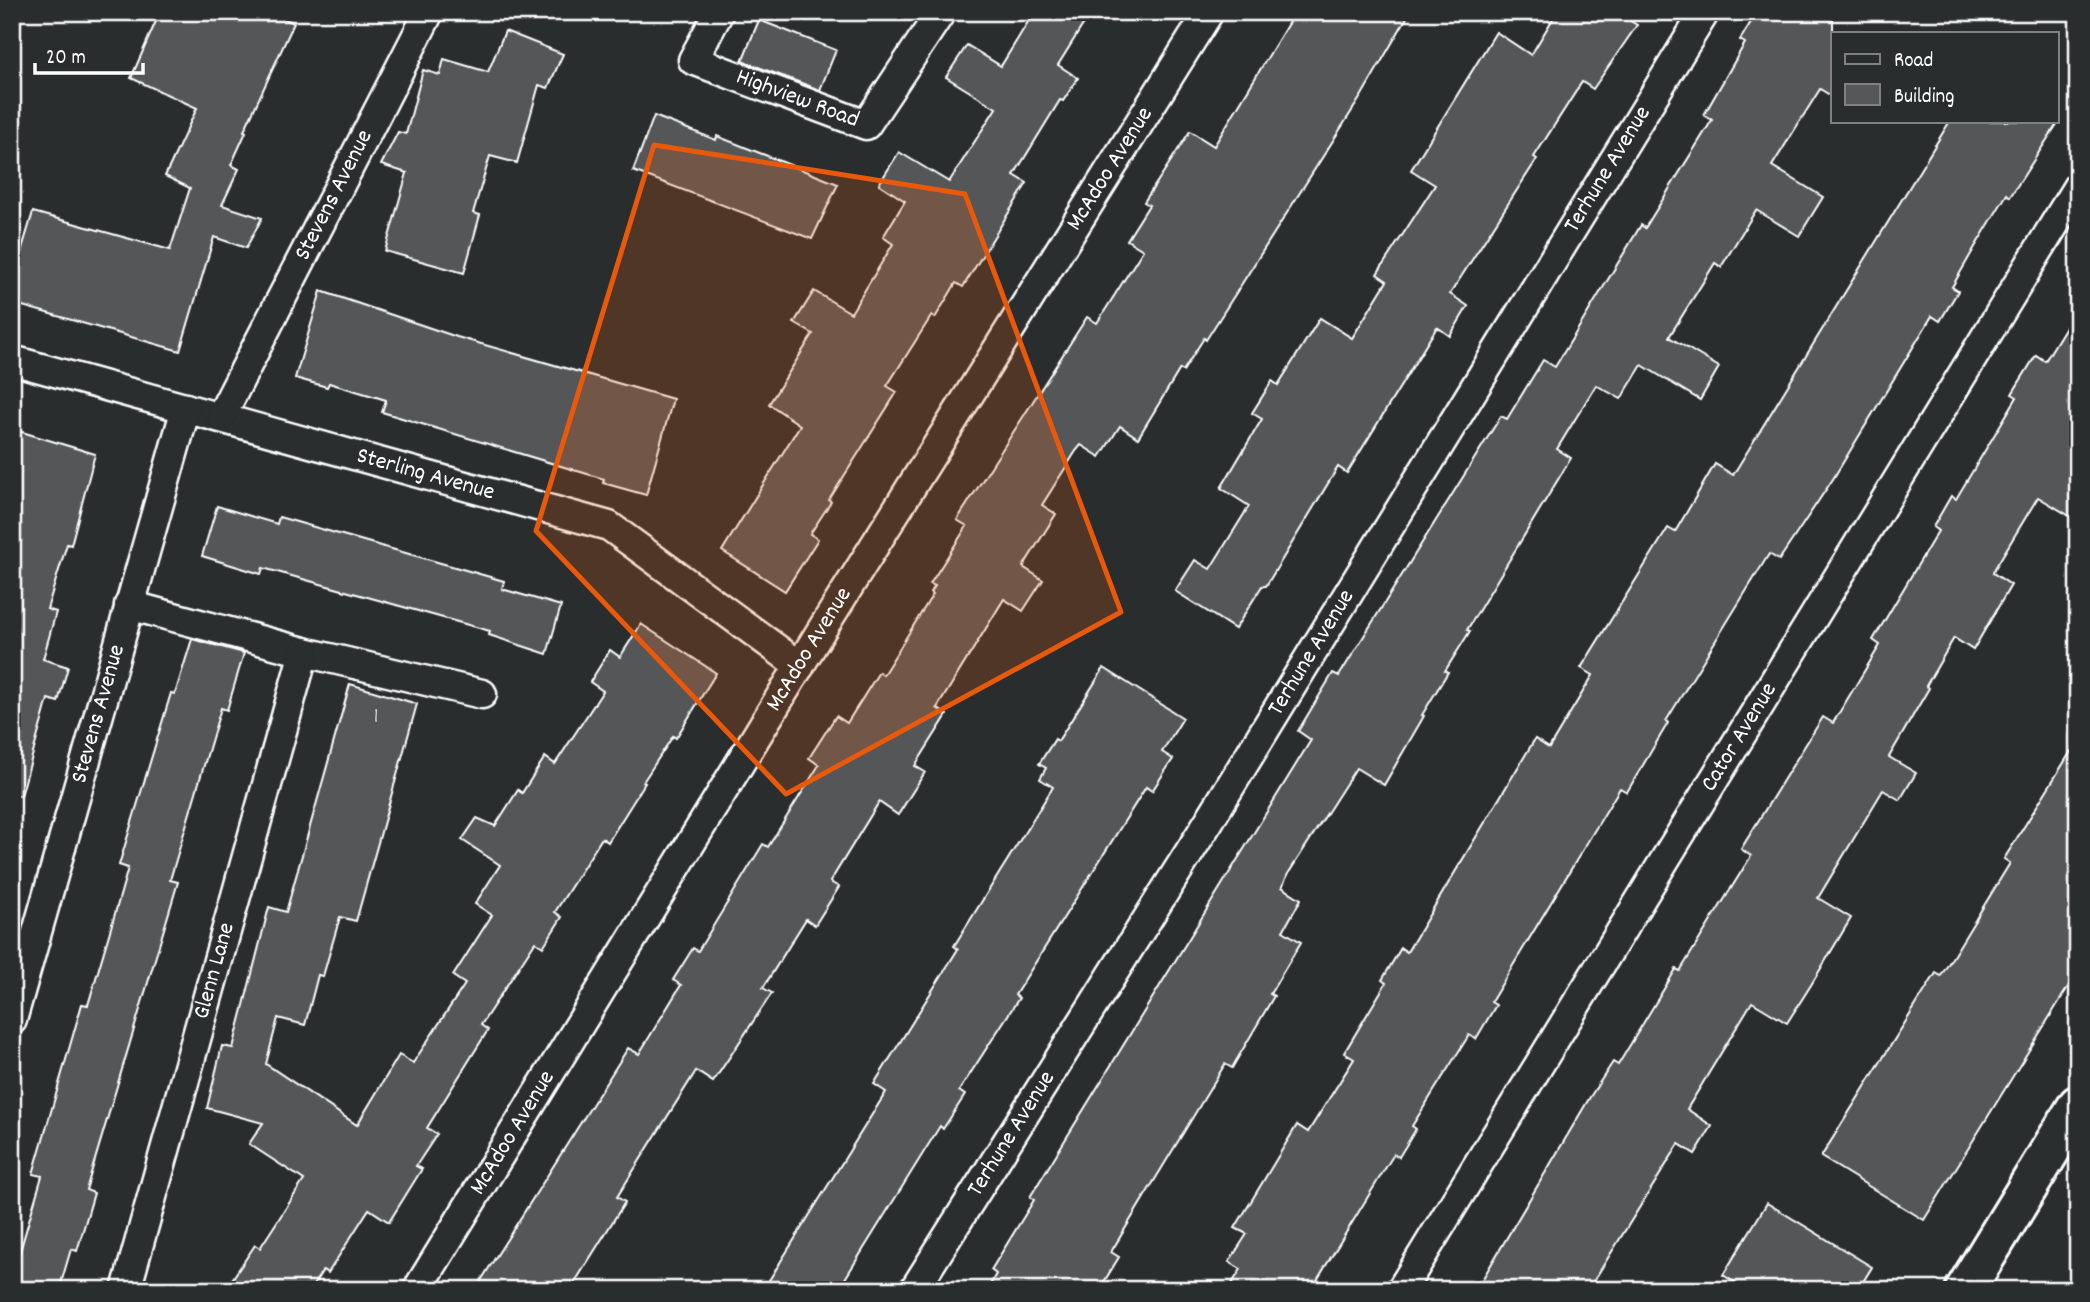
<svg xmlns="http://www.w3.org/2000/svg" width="2090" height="1302" font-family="Dekko,sans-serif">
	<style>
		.building { fill: #555758; stroke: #fff; stroke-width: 2 }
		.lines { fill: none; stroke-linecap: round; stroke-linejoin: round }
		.street-casing { stroke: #fff; stroke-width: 33 }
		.secondary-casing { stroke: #fff; stroke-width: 44 }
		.street { stroke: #2a2d2e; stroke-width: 28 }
		.secondary { stroke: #2a2d2e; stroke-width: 38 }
		.marked { fill: #e8590c; fill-opacity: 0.2; stroke: #e8590c; stroke-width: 5; stroke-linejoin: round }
		.labels { text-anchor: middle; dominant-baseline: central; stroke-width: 6; stroke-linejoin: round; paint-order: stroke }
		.number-label { font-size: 21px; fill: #d4d5d5 }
		.street-label { font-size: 24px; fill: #fff; stroke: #2a2d2e }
	</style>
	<rect width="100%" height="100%" fill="#2a2d2e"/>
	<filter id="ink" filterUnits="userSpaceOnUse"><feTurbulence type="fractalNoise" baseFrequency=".0143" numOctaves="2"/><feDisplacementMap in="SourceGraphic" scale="14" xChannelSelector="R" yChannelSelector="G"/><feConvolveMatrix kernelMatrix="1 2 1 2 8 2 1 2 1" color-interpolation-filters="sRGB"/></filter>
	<g filter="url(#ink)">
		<g class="building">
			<path d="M 160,12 L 270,12 L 294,23 L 244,131 L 246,132 L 231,165 L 239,169 L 222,205 L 262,218 L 246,248 L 214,237 L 180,351 L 12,303 L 12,282 L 33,212 L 170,250 L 190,188 L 165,176 L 197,108 L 131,78 Z"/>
			<path d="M 1034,12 L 1091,12 L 1058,65 L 1078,78 L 1063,101 L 1060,100 L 1014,175 L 1027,183 L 963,287 L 956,283 L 935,318 L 932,315 L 887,386 L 897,392 L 829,500 L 831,502 L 810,534 L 818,539 L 785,591 L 722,551 L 800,425 L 769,404 L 813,334 L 794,323 L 814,291 L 851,313 L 893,244 L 883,237 L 905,201 L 879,184 L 899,152 L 949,182 L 996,108 L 946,77 L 967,45 L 1001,66 Z"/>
			<path d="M 1295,12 L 1410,12 L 1362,95 L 1206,340 L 1204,338 L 1183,371 L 1180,369 L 1138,438 L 1120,426 L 1100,457 L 1081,445 L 1076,451 L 1042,505 L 1056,514 L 1023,567 L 1043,580 L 1023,611 L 1004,599 L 937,708 L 947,715 L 915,766 L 925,772 L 898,815 L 879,802 L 830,882 L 839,887 L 815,925 L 806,919 L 763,988 L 772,993 L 713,1082 L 696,1071 L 617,1197 L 625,1202 L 570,1290 L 475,1290 L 628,1048 L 639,1054 L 681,985 L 673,980 L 693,948 L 698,951 L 763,844 L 768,847 L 819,765 L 809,758 L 836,716 L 847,723 L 879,672 L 883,675 L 933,594 L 931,592 L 935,586 L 930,584 L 967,526 L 957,520 L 1087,317 L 1097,323 L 1143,250 L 1127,240 L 1149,205 L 1144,202 L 1165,170 L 1190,131 L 1214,146 Z"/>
			<path d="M 1557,12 L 1616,12 L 1637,25 L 1593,89 L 1582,82 L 1534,157 L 1537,159 L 1450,294 L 1468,306 L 1450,336 L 1437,327 L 1347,473 L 1338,467 L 1266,586 L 1262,586 L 1235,629 L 1175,591 L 1195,560 L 1210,569 L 1249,506 L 1221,488 L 1262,419 L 1252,413 L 1272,381 L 1278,385 L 1320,318 L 1352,338 L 1387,281 L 1377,274 L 1435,185 L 1411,170 L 1496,32 L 1531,55 Z"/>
			<path d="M 1757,12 L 1833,12 L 1833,97 L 1820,89 L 1772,166 L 1823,197 L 1799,236 L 1756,210 L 1721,267 L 1715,263 L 1669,337 L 1719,367 L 1700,400 L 1642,365 L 1621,399 L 1596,385 L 1557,449 L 1571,458 L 1467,630 L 1470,631 L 1445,671 L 1448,672 L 1422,715 L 1424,716 L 1384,785 L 1356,768 L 1288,874 L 1282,887 L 1301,899 L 1283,931 L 1301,942 L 1270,994 L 1274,996 L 1232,1068 L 1225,1064 L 1111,1252 L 1119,1257 L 1099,1290 L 987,1290 L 996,1274 L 991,1270 L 1034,1200 L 1030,1197 L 1311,740 L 1298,731 L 1333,673 L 1339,676 L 1501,416 L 1507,419 L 1543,360 L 1555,367 L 1641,225 L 1645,228 L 1712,120 L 1704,115 L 1745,43 L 1740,40 Z"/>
			<path d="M 759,20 L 836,50 L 820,90 L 742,61 Z"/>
			<path d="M 505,31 L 563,54 L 548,88 L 539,85 L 517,163 L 490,156 L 473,213 L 480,215 L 464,273 L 385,251 L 407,173 L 381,165 L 398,132 L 406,134 L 423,70 L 440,75 L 444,59 L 488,72 Z"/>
			<path d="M 654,116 L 716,140 L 717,136 L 838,184 L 812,239 L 633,171 Z"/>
			<path d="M 1950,121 L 2059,121 L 2010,197 L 2007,194 L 1975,247 L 1952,287 L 1958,291 L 1940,321 L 1932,316 L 1833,479 L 1779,560 L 1769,554 L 1666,721 L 1668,723 L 1627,792 L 1620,788 L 1491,1002 L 1496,1005 L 1476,1039 L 1469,1035 L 1412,1126 L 1416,1129 L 1399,1157 L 1394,1154 L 1311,1290 L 1228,1290 L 1241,1269 L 1229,1262 L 1247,1234 L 1235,1228 L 1297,1125 L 1308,1132 L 1354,1059 L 1344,1053 L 1386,983 L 1382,980 L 1401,948 L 1407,952 L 1535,739 L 1549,748 L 1593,675 L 1581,668 L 1668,528 L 1675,532 L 1715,464 L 1733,475 Z"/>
			<path d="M 321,291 L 457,337 L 673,399 L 646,495 L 603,483 L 604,479 L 382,412 L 386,400 L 329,383 L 327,387 L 295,378 Z"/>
			<path d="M 2078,307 L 2078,521 L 2038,497 L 1994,570 L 1993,573 L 2011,585 L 1973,650 L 1954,638 L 1926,686 L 1929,688 L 1889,757 L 1916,773 L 1900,800 L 1883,790 L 1818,898 L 1851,918 L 1811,985 L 1787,1023 L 1752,1002 L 1687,1109 L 1712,1126 L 1695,1154 L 1679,1144 L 1588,1290 L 1476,1290 L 1590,1097 L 1613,1062 L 1618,1065 L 1676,969 L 1680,971 L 1751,856 L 1741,849 L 1784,779 L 1823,717 L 1833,723 L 1880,645 L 1873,640 L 1938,531 L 1933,527 L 1951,496 L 1956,499 L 2017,397 L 2012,394 L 2036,355 L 2045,361 Z"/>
			<path d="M 12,429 L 95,454 L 71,545 L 67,544 L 47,609 L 56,612 L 43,659 L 68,667 L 58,702 L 48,699 L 21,796 L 12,795 Z"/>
			<path d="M 217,506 L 277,524 L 279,517 L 476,573 L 504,581 L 502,589 L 561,606 L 547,654 L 489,635 L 490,631 L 263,568 L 261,574 L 202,556 Z"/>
			<path d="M 641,624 L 716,673 L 676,738 L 673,736 L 643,782 L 645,783 L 608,842 L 602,838 L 555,912 L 562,917 L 543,947 L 535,942 L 481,1025 L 488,1030 L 427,1128 L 437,1134 L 416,1166 L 422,1169 L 389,1222 L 369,1209 L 328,1273 L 323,1270 L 310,1290 L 225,1290 L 255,1245 L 260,1248 L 304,1180 L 249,1144 L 263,1123 L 207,1108 L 222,1046 L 233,1048 L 269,907 L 286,912 L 350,684 L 417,704 L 356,921 L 340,917 L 323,976 L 318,975 L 305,1025 L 278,1018 L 266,1064 L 357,1125 L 399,1055 L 413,1063 L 465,984 L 453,976 L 492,915 L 475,904 L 500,865 L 462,840 L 477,818 L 495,826 L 518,790 L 522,793 L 545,757 L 555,764 L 603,691 L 590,682 L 610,650 L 620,657 Z"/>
			<path d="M 192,639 L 244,653 L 227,710 L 221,708 L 170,880 L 178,882 L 86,1190 L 94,1193 L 77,1251 L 71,1249 L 59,1290 L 12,1290 L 12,1257 L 18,1258 L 42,1176 L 33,1174 L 82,1004 L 88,1005 L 112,924 L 128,868 L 119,865 L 171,693 L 175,694 Z"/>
			<path d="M 1104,668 L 1183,718 L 1162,752 L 1173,759 L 1152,791 L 1146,787 L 1015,995 L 1019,998 L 959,1091 L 965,1095 L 943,1129 L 940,1126 L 838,1290 L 763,1290 L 886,1092 L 874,1084 L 958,949 L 954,946 L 1053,787 L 1040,779 L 1046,768 L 1039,764 L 1055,739 L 1058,741 Z"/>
			<path d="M 2078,740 L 2078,971 L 1924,1220 L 1821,1157 L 1936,973 L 1941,976 L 2010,863 L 2004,859 Z"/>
			<path d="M 1767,1203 L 1872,1267 L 1858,1290 L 1747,1290 L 1723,1275 Z"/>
		</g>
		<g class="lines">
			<g class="street-casing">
				<g id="street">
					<path id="s1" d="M 719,12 L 693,60 L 866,125 L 941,12"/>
					<path id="s2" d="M 12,360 L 609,526 L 800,666"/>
					<path id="s3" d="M 221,416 L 429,12"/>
					<path d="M 129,605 L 304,652 L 482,694"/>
					<path id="s4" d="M 12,1020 L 186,408"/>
					<path id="s5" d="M 126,1290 L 304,652"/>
					<path id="s6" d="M 417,1290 L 819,634 L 1209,12"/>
					<path id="s7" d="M 914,1290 L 1209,821 L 1705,12"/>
					<path id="s8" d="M 1401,1290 L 2078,186"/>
				</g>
			</g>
			<g class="secondary-casing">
				<path id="secondary" d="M 1965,1290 L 2078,1105"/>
			</g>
			<use href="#street" class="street"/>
			<use href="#secondary" class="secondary"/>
		</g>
	</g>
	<path class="marked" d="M 654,145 L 965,194 L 1121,612 L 786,794 L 536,531 Z"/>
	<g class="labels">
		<g class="number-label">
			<text x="376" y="718">1</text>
		</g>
		<g class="street-label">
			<text stroke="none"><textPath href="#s1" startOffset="166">Highview Road</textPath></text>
			<text stroke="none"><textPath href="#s6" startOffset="1318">McAdoo Avenue</textPath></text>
			<text stroke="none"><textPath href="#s7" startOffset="1318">Terhune Avenue</textPath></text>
			<text stroke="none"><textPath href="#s3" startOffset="248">Stevens Avenue</textPath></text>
			<text stroke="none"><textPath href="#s2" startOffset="429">Sterling Avenue</textPath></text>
			<text stroke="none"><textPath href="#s6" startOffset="751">McAdoo Avenue</textPath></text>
			<text stroke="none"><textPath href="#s7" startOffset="751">Terhune Avenue</textPath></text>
			<text stroke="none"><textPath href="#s4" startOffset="318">Stevens Avenue</textPath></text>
			<text stroke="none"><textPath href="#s8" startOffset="648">Cator Avenue</textPath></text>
			<text stroke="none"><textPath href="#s5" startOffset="331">Glenn Lane</textPath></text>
			<text stroke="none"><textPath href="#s6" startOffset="184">McAdoo Avenue</textPath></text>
			<text stroke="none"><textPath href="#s7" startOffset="184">Terhune Avenue</textPath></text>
		</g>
	</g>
	<rect width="2090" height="1302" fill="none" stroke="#2a2d2e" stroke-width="42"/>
	<rect x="21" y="21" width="2048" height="1260" fill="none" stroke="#fff" stroke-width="2.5" filter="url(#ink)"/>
	<rect x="1831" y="32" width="228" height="91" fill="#2a2d2e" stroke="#7f8182" stroke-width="2"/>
	<rect x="1845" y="54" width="35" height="10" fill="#2a2d2e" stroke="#7f8182" stroke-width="2"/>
	<text x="1894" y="66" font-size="21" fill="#ffffff">Road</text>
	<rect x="1845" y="84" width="35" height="21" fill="#555758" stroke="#7f8182" stroke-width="2"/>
	<text x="1894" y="102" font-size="21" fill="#ffffff">Building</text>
	<path d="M35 63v10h108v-10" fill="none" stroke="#ffffff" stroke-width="3.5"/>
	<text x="46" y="63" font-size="21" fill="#ffffff" stroke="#2a2d2e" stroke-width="5" paint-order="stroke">20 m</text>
</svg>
